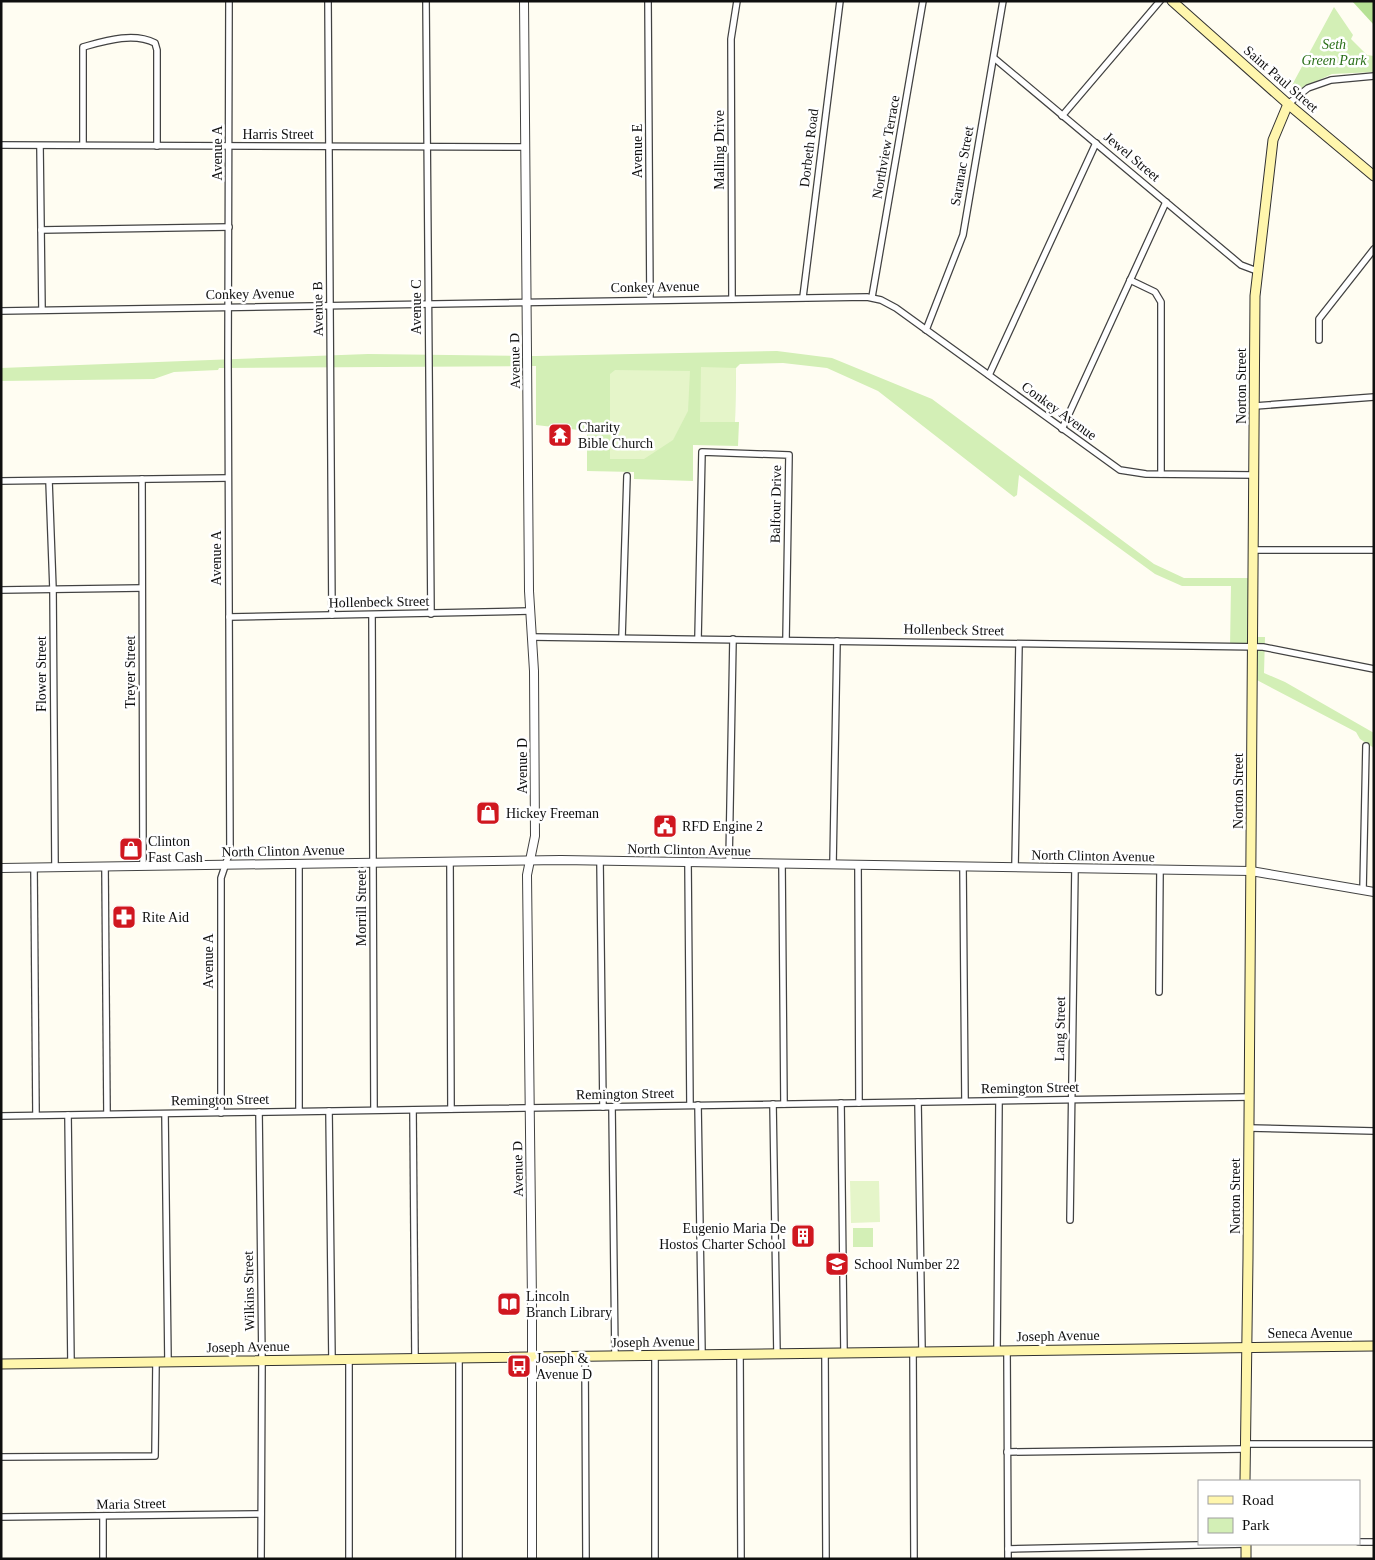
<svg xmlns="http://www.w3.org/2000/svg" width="1375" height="1560" font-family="Georgia,serif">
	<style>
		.green { fill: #d3efb6 }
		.forest { fill: #b6e194 }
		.pitch { fill: #e5f5c9 }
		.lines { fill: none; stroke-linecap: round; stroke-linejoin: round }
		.minor-casing { stroke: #424242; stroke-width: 8 }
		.tertiary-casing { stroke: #424242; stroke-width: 10 }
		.secondary-casing { stroke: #313131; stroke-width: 11 }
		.minor { stroke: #fff; stroke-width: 5.5 }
		.tertiary { stroke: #fff; stroke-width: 8 }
		.secondary { stroke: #fff6ad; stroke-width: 9 }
		.labels { text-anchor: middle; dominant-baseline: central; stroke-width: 5; stroke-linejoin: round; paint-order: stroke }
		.park-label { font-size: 14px; font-style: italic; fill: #296f18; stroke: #fff }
		.street-label { font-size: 14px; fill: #0f0f0f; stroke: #fff }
		.poi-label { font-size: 14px; fill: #0f0f0f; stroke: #fff; text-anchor: start }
	</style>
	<rect width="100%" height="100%" fill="#fffdf2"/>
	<g class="green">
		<path d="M 1334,7 L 1353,35 L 1351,39 L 1367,55 L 1374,56 L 1374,72 L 1332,74 L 1293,92 L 1290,90 L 1291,87 Z"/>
		<path d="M 777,351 L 832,358 L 932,399 L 1154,564 L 1184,578 L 1254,578 L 1254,637 L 1265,637 L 1264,673 L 1285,682 L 1374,733 L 1374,748 L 1360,739 L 1356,732 L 1253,678 L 1253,647 L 1230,647 L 1231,586 L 1182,586 L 1155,574 L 1019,475 L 1017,495 L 1014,497 L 878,391 L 827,368 L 783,363 L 740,364 L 736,368 L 735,422 L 739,422 L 738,446 L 693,445 L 693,481 L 634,479 L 634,472 L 587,471 L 587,431 L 536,425 L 536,366 L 219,368 L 218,370 L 174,372 L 154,379 L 1,381 L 1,368 L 368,354 L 536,356 Z"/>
		<rect x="853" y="1228" width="20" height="19"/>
	</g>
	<path class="forest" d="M 1352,1 L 1374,1 L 1374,25 Z"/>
	<g class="pitch">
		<path d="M 701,367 L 736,368 L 735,422 L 700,422 Z"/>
		<path d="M 615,370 L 690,371 L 688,411 L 673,440 L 644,459 L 610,459 L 610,374 Z"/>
		<path d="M 879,1181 L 880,1222 L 851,1223 L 850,1181 Z"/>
	</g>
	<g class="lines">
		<g class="minor-casing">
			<g id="minor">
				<path d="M 328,1 L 332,615"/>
				<path d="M 426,1 L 431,614"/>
				<path d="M 648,1 L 650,300"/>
				<path d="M 994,58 L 1241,265 L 1257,271"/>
				<path d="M 1288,104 L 1308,88 L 1331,80 L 1374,76"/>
				<path d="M 1062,116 L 1160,1"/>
				<path d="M 1,145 L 525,147"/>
				<path d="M 83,145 L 83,47 C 105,41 133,32 155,43 L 157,50 L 157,146"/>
				<path d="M 40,146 L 42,310"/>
				<path d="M 41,230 L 229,227"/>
				<path d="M 1130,280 L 1155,292 L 1161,302 L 1161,474"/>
				<path d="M 803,297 L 840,1"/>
				<path d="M 872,297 L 923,1"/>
				<path d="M 732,298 L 731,39 L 737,1"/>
				<path d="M 1,311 L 867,297 L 881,300 L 896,308 L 1120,470 L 1146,474 L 1254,475"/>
				<path d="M 926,330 L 963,235 L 1003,1"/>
				<path d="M 1319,340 L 1319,319 L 1374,249"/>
				<path d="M 989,375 L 1096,143"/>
				<path d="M 1255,406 L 1374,397"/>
				<path d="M 1062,429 L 1166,202"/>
				<path d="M 142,479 L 143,866"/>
				<path d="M 1,481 L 228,478"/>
				<path d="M 49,481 L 53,589 L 55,867"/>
				<path d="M 1254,550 L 1374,550"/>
				<path d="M 1,590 L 142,588"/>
				<path d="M 372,615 L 374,1110"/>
				<path d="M 229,617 L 530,611"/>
				<path d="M 532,637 L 1263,647 L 1374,669"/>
				<path d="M 622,638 L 627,476"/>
				<path d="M 698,639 L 702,452 L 789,455 L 786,640"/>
				<path d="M 450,861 L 451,1109"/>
				<path d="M 600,861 L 603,1107"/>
				<path d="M 688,862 L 690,1105"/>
				<path d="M 299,863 L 299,1111"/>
				<path d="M 729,863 L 733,639"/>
				<path d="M 782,863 L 784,1104"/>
				<path d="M 833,864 L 837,641"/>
				<path d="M 858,865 L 859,1103"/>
				<path d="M 105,866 L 107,1114"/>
				<path d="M 34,867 L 36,1115"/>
				<path d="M 963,867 L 965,1101"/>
				<path d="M 1015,867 L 1019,644"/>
				<path d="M 1363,890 L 1366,746"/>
				<path d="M 1159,992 L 1160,869"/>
				<path d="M 918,1102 L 922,1351"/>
				<path d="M 841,1103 L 844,1353"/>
				<path d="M 773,1104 L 777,1354"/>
				<path d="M 698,1105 L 702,1354"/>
				<path d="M 612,1107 L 615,1356"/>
				<path d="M 413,1110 L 415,1358"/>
				<path d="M 329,1111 L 332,1360"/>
				<path d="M 259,1112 L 262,1361 L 261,1559"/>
				<path d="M 221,1113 L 221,878 L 230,851 L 228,363 L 229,1"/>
				<path d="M 165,1114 L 168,1362"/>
				<path d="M 68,1115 L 71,1363"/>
				<path d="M 1,1116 L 1250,1097"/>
				<path d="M 1249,1128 L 1374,1131"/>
				<path d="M 1070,1220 L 1075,868"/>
				<path d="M 997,1350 L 999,1101"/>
				<path d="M 1007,1350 L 1008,1559"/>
				<path d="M 913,1351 L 914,1559"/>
				<path d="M 825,1353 L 826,1559"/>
				<path d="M 740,1354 L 741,1559"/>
				<path d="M 655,1355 L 655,1559"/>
				<path d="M 585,1357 L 586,1559"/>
				<path d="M 459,1358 L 459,1559"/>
				<path d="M 349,1360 L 349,1559"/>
				<path d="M 1244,1444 L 1374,1444"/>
				<path d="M 1007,1452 L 1244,1449"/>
				<path d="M 1,1457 L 155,1456 L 156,1362"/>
				<path d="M 1,1517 L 261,1514"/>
				<path d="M 103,1517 L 103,1559"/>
				<path d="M 1359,1542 L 1374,1542"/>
				<path d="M 1008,1549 L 1246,1544"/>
			</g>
		</g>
		<g class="tertiary-casing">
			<g id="tertiary">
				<path d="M 524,1 L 529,591 L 534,671 L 535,836 L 527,875 L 532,1302 L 532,1559"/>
				<path d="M 1,868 L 561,860 L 1251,871 L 1374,892"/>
			</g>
		</g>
		<g class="secondary-casing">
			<g id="secondary">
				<path d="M 1172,1 L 1288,104 L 1374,176"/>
				<path d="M 1,1364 L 1374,1346"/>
				<path d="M 1245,1481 L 1248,1258 L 1255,296 L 1273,140 L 1288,104"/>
				<path d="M 1246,1544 L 1246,1559"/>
			</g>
		</g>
		<use href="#minor" class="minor"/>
		<use href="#tertiary" class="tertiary"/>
		<use href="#secondary" class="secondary"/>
	</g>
	<defs>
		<g id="temple-square" transform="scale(1.25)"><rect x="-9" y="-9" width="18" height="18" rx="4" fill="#d0171f" stroke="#fff"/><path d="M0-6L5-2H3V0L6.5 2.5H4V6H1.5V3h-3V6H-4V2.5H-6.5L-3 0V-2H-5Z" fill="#fff"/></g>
		<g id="shop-square" transform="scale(1.25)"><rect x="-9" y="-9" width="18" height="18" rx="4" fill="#d0171f" stroke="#fff"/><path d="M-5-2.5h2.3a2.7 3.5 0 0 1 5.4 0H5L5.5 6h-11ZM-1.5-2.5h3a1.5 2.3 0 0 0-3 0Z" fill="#fff"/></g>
		<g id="civic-square" transform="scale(1.25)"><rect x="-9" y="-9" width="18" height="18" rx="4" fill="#d0171f" stroke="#fff"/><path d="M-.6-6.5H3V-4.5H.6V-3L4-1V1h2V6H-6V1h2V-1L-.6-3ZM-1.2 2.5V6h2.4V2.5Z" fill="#fff"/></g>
		<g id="pharmacy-square" transform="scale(1.25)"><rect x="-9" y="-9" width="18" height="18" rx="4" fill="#d0171f" stroke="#fff"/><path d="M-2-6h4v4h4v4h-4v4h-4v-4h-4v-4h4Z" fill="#fff"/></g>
		<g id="building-square" transform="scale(1.25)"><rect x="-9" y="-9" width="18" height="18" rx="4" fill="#d0171f" stroke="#fff"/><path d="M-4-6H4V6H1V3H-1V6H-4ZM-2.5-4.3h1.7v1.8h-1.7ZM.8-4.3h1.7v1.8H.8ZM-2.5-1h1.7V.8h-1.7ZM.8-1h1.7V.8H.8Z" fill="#fff"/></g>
		<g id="school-square" transform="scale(1.25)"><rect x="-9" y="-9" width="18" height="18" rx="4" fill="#d0171f" stroke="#fff"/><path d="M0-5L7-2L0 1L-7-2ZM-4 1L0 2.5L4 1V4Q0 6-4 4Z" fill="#fff"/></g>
		<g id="library-square" transform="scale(1.25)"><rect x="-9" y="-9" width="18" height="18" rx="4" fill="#d0171f" stroke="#fff"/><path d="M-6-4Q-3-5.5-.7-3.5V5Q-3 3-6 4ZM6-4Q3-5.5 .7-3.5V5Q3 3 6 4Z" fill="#fff"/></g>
		<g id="bus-square" transform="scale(1.25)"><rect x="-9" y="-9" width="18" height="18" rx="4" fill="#d0171f" stroke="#fff"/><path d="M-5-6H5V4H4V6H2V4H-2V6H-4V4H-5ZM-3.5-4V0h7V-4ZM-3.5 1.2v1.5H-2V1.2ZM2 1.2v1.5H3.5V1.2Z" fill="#fff"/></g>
	</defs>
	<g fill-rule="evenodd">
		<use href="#temple-square" x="560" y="435"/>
		<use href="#shop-square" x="488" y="813"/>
		<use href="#civic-square" x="665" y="826"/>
		<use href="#shop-square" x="131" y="849"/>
		<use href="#pharmacy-square" x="124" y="917"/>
		<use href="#building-square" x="803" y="1236"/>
		<use href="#school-square" x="837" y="1264"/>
		<use href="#library-square" x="509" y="1304"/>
		<use href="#bus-square" x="519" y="1366"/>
	</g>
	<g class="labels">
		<g class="park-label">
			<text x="1334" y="44">Seth<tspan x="1334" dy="16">Green Park</tspan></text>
		</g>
		<g class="street-label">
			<text transform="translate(1281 79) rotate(41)">Saint Paul Street</text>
			<text x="278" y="134">Harris Street</text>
			<text transform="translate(886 147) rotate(-80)">Northview Terrace</text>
			<text transform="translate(809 148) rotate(-83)">Dorbeth Road</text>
			<text transform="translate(719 150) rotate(-90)">Malling Drive</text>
			<text transform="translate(637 151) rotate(-90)">Avenue E</text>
			<text transform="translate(217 153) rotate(-90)">Avenue A</text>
			<text transform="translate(1132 157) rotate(40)">Jewel Street</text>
			<text transform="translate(962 166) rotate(-80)">Saranac Street</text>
			<text transform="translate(655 287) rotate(-1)">Conkey Avenue</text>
			<text transform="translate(250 294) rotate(-1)">Conkey Avenue</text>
			<text transform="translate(416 307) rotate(-90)">Avenue C</text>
			<text transform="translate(318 309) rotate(-91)">Avenue B</text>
			<text transform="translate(515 361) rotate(-91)">Avenue D</text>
			<text transform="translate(1241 386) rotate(-90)">Norton Street</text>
			<text transform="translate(1059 411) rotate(36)">Conkey Avenue</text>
			<text transform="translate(776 504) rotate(-89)">Balfour Drive</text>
			<text transform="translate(216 558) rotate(-90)">Avenue A</text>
			<text transform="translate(379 602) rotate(-1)">Hollenbeck Street</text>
			<text transform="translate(954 630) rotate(1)">Hollenbeck Street</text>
			<text transform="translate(130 672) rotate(-90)">Treyer Street</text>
			<text transform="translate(41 674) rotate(-90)">Flower Street</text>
			<text transform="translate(522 766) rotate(-90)">Avenue D</text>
			<text transform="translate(1238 791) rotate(-90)">Norton Street</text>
			<text transform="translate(689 850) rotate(1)">North Clinton Avenue</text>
			<text transform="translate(283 851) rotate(-1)">North Clinton Avenue</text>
			<text transform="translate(1093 856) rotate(1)">North Clinton Avenue</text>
			<text transform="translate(361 908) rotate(-90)">Morrill Street</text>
			<text transform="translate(208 961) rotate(-90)">Avenue A</text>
			<text transform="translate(1060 1029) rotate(-89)">Lang Street</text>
			<text transform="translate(1030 1088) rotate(-1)">Remington Street</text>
			<text transform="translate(625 1094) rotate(-1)">Remington Street</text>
			<text transform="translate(220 1100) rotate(-1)">Remington Street</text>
			<text transform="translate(518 1169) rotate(-91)">Avenue D</text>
			<text transform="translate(1235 1196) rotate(-90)">Norton Street</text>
			<text transform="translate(249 1291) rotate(-91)">Wilkins Street</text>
			<text x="1310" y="1333">Seneca Avenue</text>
			<text transform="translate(1058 1336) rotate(-1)">Joseph Avenue</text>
			<text transform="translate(653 1342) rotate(-1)">Joseph Avenue</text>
			<text transform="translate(248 1347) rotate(-1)">Joseph Avenue</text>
			<text transform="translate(131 1504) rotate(-1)">Maria Street</text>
		</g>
		<g class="poi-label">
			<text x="578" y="427">Charity<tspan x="578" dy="16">Bible Church</tspan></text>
			<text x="506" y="813">Hickey Freeman</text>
			<text x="682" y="826">RFD Engine 2</text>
			<text x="148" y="841">Clinton<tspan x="148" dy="16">Fast Cash</tspan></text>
			<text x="142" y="917">Rite Aid</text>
			<text x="786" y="1228" text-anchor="end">Eugenio Maria De<tspan x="786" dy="16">Hostos Charter School</tspan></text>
			<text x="854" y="1264">School Number 22</text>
			<text x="526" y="1296">Lincoln<tspan x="526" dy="16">Branch Library</tspan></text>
			<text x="536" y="1358">Joseph &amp;<tspan x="536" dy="16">Avenue D</tspan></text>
		</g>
	</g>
	<rect width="1375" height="1560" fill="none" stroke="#0f0f0f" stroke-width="5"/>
	<rect x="1198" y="1480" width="162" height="65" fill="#ffffff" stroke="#9f9f9f"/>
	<rect x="1208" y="1496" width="25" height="8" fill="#fff6ad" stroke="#9f9f9f"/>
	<text x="1242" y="1505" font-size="15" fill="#0f0f0f">Road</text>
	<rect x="1208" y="1518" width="25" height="15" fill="#d3efb6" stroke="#9f9f9f"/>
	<text x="1242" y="1530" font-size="15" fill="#0f0f0f">Park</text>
</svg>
